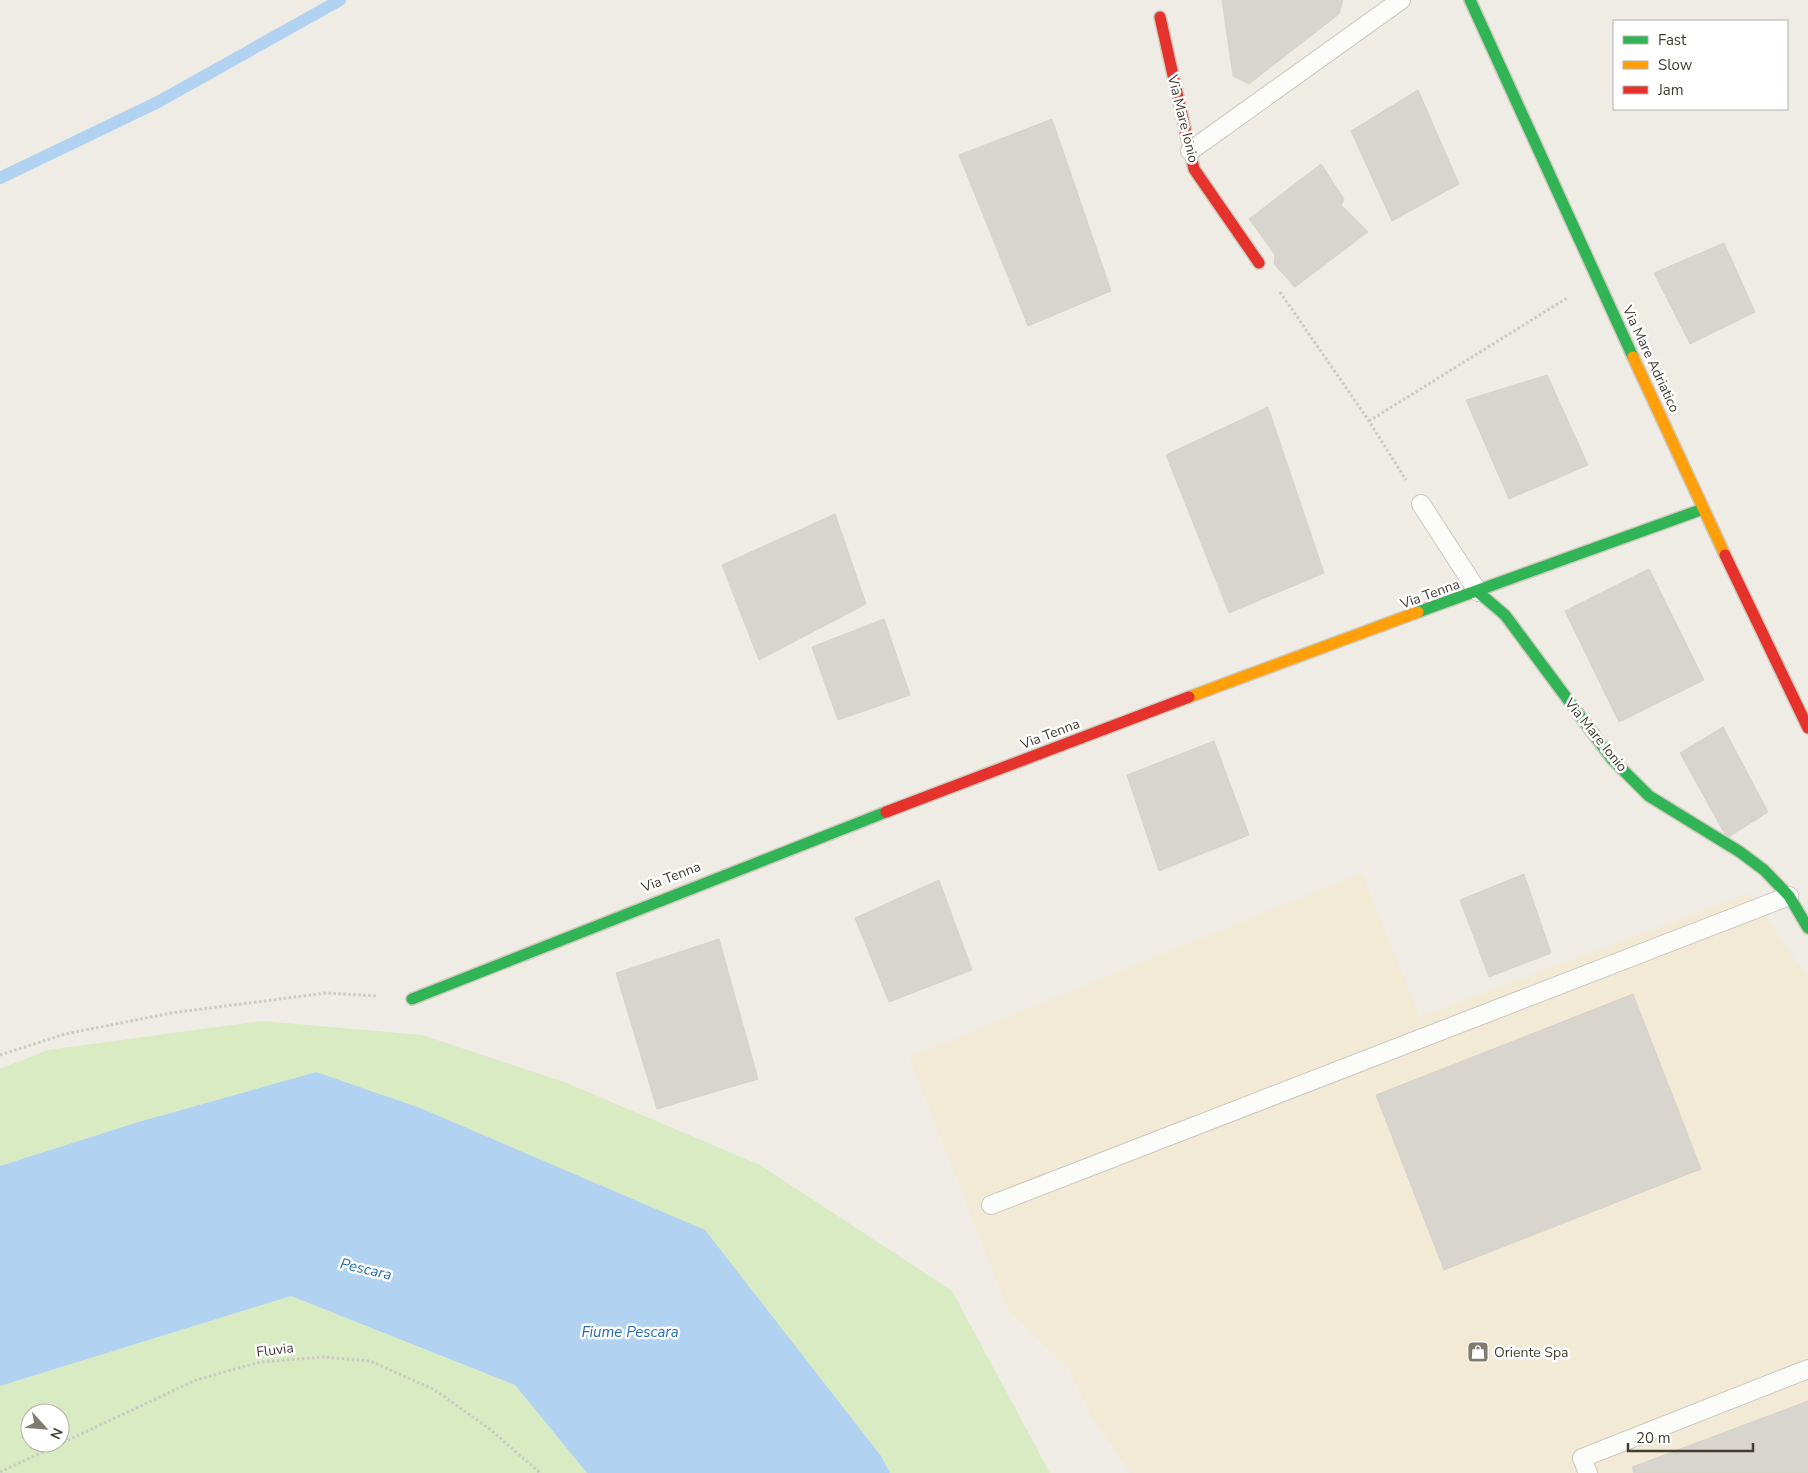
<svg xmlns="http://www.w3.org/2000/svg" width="1808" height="1473" font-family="'Nunito Sans',sans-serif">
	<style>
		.commercial { fill: #f3ead6 }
		.green { fill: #d8ebc2; fill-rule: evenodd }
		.water { fill: #b1d2f1 }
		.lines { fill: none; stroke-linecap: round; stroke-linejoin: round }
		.stream { stroke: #b1d2f1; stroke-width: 12 }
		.building { fill: #d7d5ce; stroke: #d6d3cb }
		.lane-casing { stroke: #cac8c1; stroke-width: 20 }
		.fast-casing { stroke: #cecabc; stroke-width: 14 }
		.slow-casing { stroke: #cecabc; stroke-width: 14 }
		.jam-casing { stroke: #cecabc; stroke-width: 14 }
		.path { stroke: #cdcac5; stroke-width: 3; stroke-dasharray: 2.5 2.5; stroke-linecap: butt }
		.lane { stroke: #fcfcfb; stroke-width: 18 }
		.fast { stroke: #30b455; stroke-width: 11 }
		.slow { stroke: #ff9f0a; stroke-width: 11 }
		.jam { stroke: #e5322d; stroke-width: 11 }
		.labels { text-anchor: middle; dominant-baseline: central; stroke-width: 5; stroke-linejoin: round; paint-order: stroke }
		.street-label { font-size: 14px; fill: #443e32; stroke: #fff }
		.poi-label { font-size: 14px; fill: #443e32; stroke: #fff; text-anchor: start }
		.water-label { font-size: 15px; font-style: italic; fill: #246db7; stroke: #fff }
	</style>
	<rect width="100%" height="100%" fill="#eeece5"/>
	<path class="commercial" d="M 1362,873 L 1420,1017 L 1749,893 L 1808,978 L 1808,1473 L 1131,1473 L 1092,1418 L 1069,1369 L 1008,1309 L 909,1057 Z"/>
	<g class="green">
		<path d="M 262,1021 L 422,1035 L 564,1082 L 760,1165 L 952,1291 L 1050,1473 L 890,1473 L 881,1456 L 316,1072 L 135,1123 L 0,1166 L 0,1069 L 48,1050 Z"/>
		<path d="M 291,1296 L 515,1385 L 587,1473 L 0,1473 L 0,1386 ZM 30,1413 L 60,1413 L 60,1443 L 30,1443 Z"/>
	</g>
	<path class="water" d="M 316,1072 L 420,1108 L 705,1230 L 881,1456 L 890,1473 L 587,1473 L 515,1385 L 291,1296 L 0,1386 L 0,1166 L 135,1123 Z"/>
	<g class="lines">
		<path class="stream" d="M 0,178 L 158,102 L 340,0"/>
	</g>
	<g class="building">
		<path d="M 1222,0 L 1343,0 L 1339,14 L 1249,84 L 1233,76 Z"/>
		<path d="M 1418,90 L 1459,184 L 1392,221 L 1351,131 Z"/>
		<path d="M 1052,119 L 1111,291 L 1028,326 L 959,155 Z"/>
		<path d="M 1321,164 L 1344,199 L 1341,205 L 1368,232 L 1295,287 L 1274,264 L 1275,255 L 1249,219 Z"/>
		<path d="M 1724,243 L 1755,312 L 1690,344 L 1654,273 Z"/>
		<path d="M 1547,375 L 1588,465 L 1509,499 L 1466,400 Z"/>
		<path d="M 1268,407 L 1324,573 L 1229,613 L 1166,455 Z"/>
		<path d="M 835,514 L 866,604 L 759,660 L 722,565 Z"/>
		<path d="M 1649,569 L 1704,680 L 1619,722 L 1565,611 Z"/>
		<path d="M 884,619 L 910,695 L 838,720 L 812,647 Z"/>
		<path d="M 1723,727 L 1768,812 L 1727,838 L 1680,753 Z"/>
		<path d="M 1214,741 L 1249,835 L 1159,871 L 1127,775 Z"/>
		<path d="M 1524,874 L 1551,953 L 1489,977 L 1460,900 Z"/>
		<path d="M 939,880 L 972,970 L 889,1002 L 855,918 Z"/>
		<path d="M 719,939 L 758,1079 L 657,1109 L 616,973 Z"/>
		<path d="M 1633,994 L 1701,1169 L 1444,1270 L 1376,1095 Z"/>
		<path d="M 1808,1401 L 1808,1473 L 1634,1473 L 1632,1467 Z"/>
	</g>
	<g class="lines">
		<g class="lane-casing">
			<g id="lane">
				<path d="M 1190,151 L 1401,0"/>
				<path d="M 1421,504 L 1478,592"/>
				<path d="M 991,1205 L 1789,896"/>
				<path d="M 1588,1473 L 1582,1458 L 1808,1369"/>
			</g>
		</g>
		<g class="fast-casing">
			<g id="fast">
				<path d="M 1470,0 L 1633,357"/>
				<path d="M 1478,592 L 1505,615 L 1612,759 L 1649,796 L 1740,852 L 1764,870 L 1789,896 L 1808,928"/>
				<path d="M 1418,612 L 1703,509"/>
				<path d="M 412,999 L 886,812"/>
			</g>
		</g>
		<g class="slow-casing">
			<g id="slow">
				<path d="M 1633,357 L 1725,555"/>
				<path d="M 1189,697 L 1418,612"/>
			</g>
		</g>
		<g class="jam-casing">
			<g id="jam">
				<path d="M 1160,17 L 1194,169 L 1259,263"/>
				<path d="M 1725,555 L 1808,728"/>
				<path d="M 886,812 L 1189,697"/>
			</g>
		</g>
		<g class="path">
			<path d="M 1280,292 L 1369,421 L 1406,480"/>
			<path d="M 1369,421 L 1567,298"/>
			<path d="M 0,1055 L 65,1034 L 171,1013 L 326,993 L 376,996"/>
			<path d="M 0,1472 L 196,1380 L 260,1362 L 323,1357 L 370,1361 L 435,1390 L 491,1430 L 540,1473"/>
		</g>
		<use href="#lane" class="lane"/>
		<use href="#fast" class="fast"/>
		<use href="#slow" class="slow"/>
		<use href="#jam" class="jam"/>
	</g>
	<defs>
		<g id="shop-square" transform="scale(1.125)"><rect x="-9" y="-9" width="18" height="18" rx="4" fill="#807b71" stroke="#fff"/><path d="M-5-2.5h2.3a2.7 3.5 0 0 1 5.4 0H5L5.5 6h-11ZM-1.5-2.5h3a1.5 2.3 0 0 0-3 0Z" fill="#fff"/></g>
	</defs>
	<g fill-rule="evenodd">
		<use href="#shop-square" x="1478" y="1352"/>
	</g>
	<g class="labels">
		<g class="street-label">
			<text transform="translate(1183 119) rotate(76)">Via Mare Ionio</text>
			<text transform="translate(1651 359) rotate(65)">Via Mare Adriatico</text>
			<text transform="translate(1430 594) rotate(-20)">Via Tenna</text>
			<text transform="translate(1050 734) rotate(-21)">Via Tenna</text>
			<text transform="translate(1596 735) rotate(51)">Via Mare Ionio</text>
			<text transform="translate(671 877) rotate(-21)">Via Tenna</text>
			<text transform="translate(275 1350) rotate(-7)">Fluvia</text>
		</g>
		<g class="poi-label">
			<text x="1494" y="1352">Oriente Spa</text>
		</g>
		<g class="water-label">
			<text transform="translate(366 1269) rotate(13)">Pescara</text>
			<text x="630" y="1332">Fiume Pescara</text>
		</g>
	</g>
	<rect x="1613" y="20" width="175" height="90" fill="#ffffff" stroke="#b4b2ad"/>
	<rect x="1623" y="36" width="25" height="8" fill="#30b455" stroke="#b4b2ad"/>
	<text x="1658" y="45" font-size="15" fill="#443e32">Fast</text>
	<rect x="1623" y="61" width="25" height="8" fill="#ff9f0a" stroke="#b4b2ad"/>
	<text x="1658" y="70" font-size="15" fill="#443e32">Slow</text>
	<rect x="1623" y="86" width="25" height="8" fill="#e5322d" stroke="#b4b2ad"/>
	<text x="1658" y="95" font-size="15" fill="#443e32">Jam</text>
	<g transform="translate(45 1428) rotate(116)"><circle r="24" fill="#ffffff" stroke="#b4b2ad"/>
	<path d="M0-4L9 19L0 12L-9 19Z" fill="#807b71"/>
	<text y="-8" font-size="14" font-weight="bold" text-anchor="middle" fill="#443e32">N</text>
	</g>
	<path d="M1628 1443v8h125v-8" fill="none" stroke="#443e32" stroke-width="2.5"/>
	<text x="1636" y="1443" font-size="15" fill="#443e32" stroke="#ffffff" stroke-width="4" paint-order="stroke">20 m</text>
</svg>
